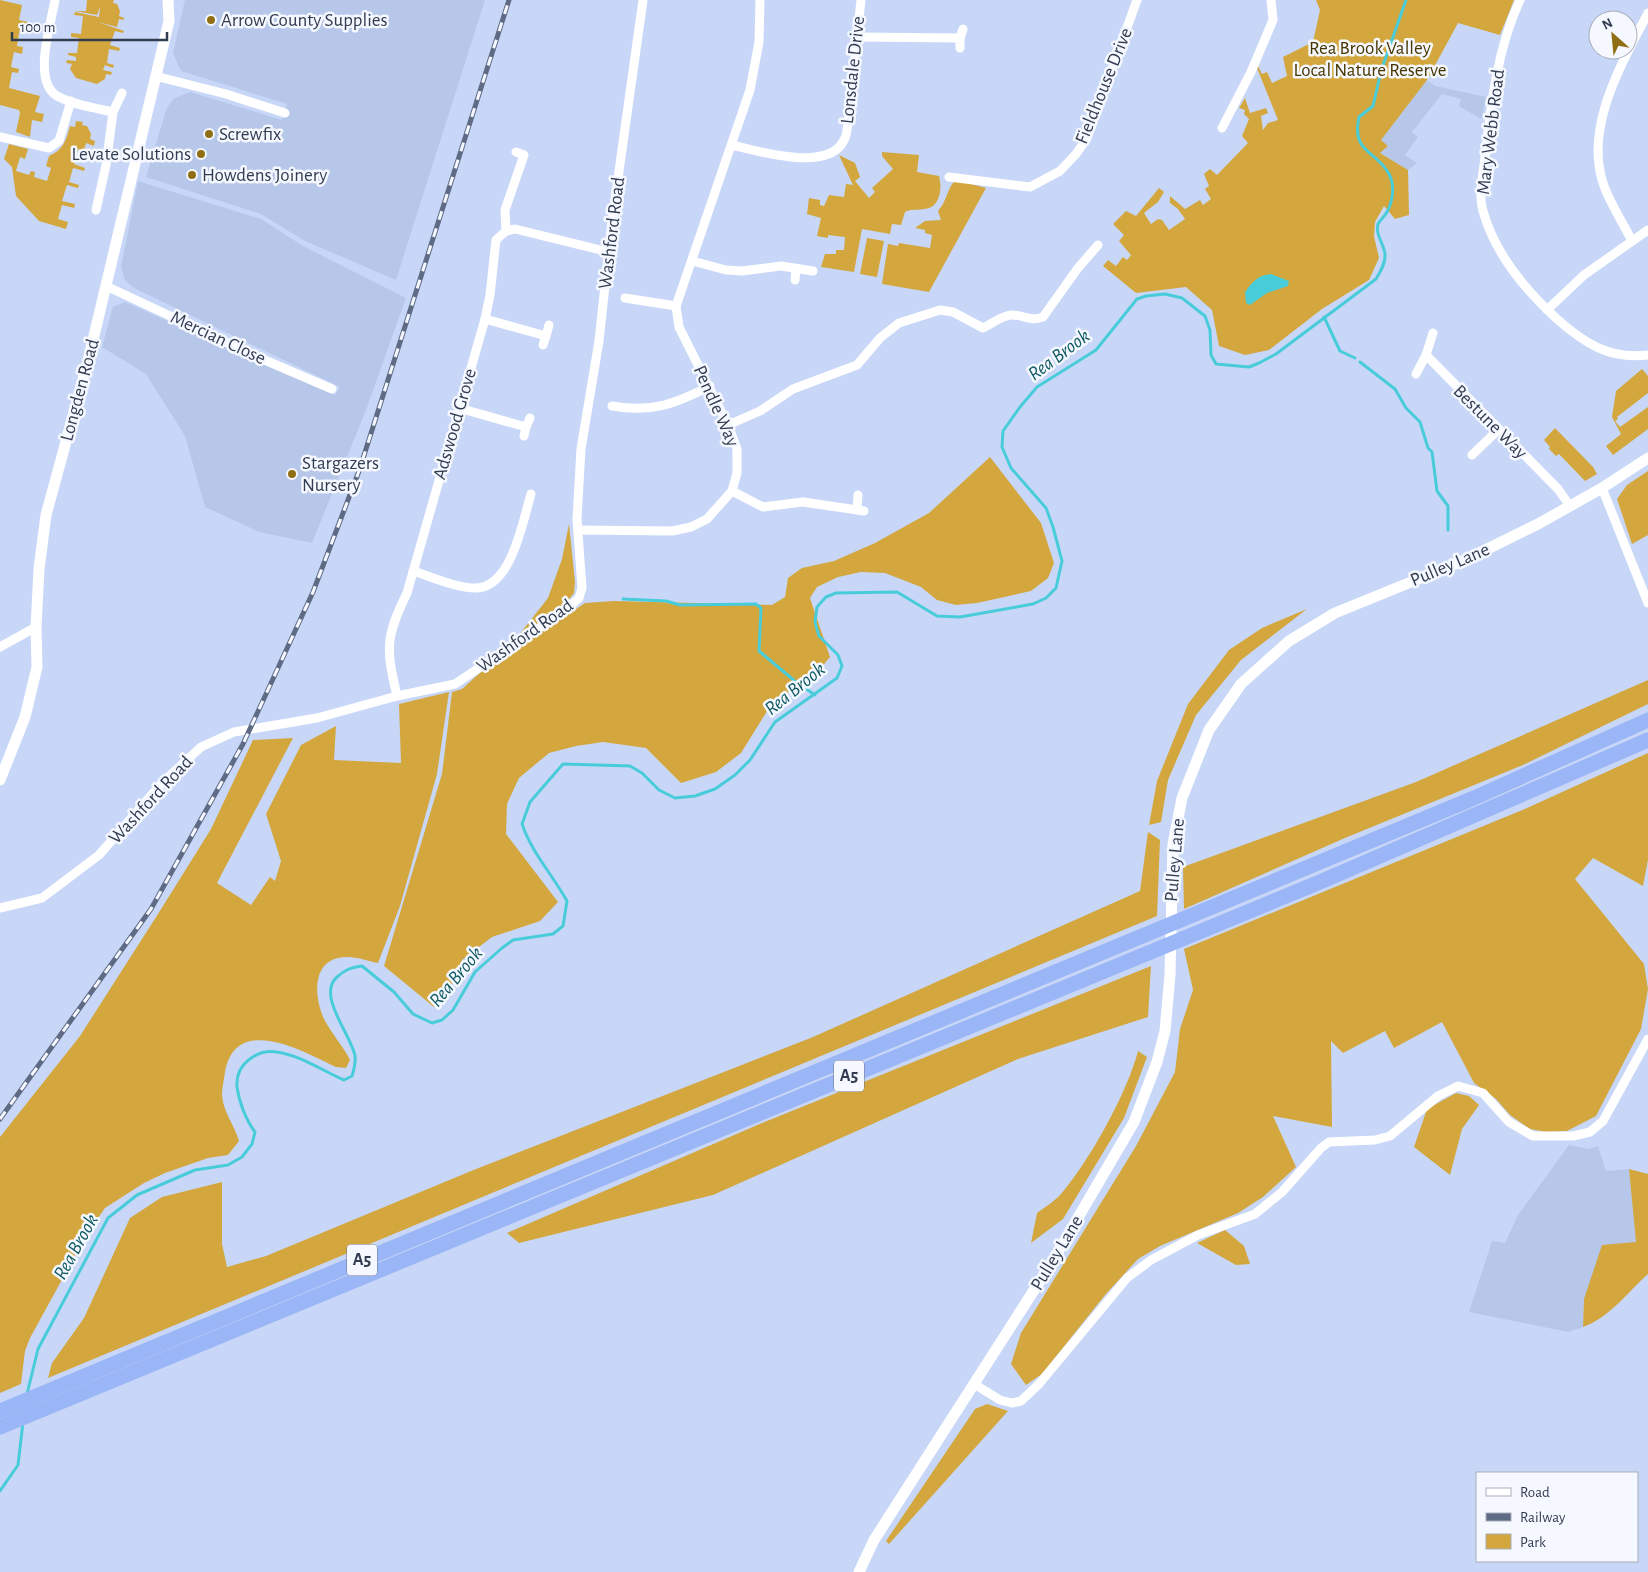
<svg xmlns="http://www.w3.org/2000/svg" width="1648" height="1572" font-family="'Alegreya Sans',sans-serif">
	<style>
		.built { fill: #b7c7ea }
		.green { fill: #d3a73d }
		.water { fill: #49ccda }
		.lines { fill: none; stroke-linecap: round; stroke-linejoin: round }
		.stream { stroke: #49ccda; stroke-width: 3 }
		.minor { stroke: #fff; stroke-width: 9 }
		.tertiary { stroke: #fff; stroke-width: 11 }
		.trunk { stroke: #9bb6f6; stroke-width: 15 }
		.rail-casing { stroke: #5f6b84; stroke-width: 5 }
		.rail { stroke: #f5f8fe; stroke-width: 3; stroke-dasharray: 9; stroke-linecap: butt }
		.poi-dot { fill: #906e13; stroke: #f5f8fe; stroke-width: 2 }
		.labels { text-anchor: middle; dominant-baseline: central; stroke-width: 5; stroke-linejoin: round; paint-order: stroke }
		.shield { fill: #f5f8fe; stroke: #6c7485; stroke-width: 1 }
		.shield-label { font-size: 18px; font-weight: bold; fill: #323c51 }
		.poi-label { font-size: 19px; fill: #323c51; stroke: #f5f8fe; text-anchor: start }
		.park-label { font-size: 19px; fill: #483501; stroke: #f5f8fe }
		.street-label { font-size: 19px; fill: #323c51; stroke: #f5f8fe }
		.water-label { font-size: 20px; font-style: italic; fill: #105b63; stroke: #f5f8fe }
	</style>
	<rect width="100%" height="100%" fill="#c8d7f8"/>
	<g class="built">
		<path d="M 185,0 L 485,0 L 396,280 L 305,241 L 261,214 L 146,177 L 166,110 L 173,99 L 190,92 L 282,120 L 287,104 L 181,71 L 173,53 Z"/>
		<path d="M 1427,80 L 1435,86 L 1487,97 L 1481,119 L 1459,106 L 1461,99 L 1442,94 L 1412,132 L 1418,137 L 1405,155 L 1417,163 L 1408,170 L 1380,153 L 1388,146 L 1380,140 Z"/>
		<path d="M 138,181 L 261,219 L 303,246 L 406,298 L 366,410 L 312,543 L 259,532 L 205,507 L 185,436 L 146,374 L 102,347 L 113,307 L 125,302 L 335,395 L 340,387 L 134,288 L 125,280 L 121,267 Z"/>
		<path d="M 1569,1145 L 1589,1149 L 1598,1146 L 1606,1171 L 1629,1169 L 1636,1242 L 1584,1299 L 1583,1327 L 1568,1332 L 1469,1312 L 1492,1241 L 1505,1243 L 1518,1215 Z"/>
	</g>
	<g class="green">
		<path d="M 0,0 L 22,5 L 19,20 L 28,22 L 27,28 L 20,28 L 17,46 L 23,47 L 22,54 L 14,52 L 11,67 L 19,69 L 18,73 L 12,72 L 9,88 L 40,96 L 35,112 L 44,114 L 42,122 L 32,120 L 30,137 L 16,132 L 20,113 L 19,110 L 0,105 Z"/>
		<path d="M 87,0 L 114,0 L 113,3 L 117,4 L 120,11 L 119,16 L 124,18 L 124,20 L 119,19 L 117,27 L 98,22 L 124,31 L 123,33 L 115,31 L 110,45 L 120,48 L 119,51 L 109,49 L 107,63 L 114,65 L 113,68 L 105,65 L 103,70 L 112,72 L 111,75 L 106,74 L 105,79 L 97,84 L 76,78 L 70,69 L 72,64 L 66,63 L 67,60 L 76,61 L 76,57 L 68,55 L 68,53 L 77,53 L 79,38 L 71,37 L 71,33 L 81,34 L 83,16 L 74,15 L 75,12 L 99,17 L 100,7 L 97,15 L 75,11 L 86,11 Z"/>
		<path d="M 1316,0 L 1514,0 L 1500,35 L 1458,23 L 1427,80 L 1381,140 L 1388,146 L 1380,153 L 1408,170 L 1409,215 L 1395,219 L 1384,206 L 1375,222 L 1374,236 L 1379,258 L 1369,280 L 1322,309 L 1269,350 L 1245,355 L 1219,346 L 1212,310 L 1186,287 L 1136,293 L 1103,266 L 1108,260 L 1116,266 L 1123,257 L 1127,260 L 1131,255 L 1119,241 L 1124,235 L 1113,224 L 1126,211 L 1136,216 L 1159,188 L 1164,192 L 1158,202 L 1144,213 L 1151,224 L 1158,219 L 1162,220 L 1169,230 L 1185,219 L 1178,209 L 1170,203 L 1170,196 L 1185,209 L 1200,200 L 1203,205 L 1211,199 L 1205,189 L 1209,186 L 1204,174 L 1210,169 L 1217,175 L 1248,143 L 1242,136 L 1249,119 L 1244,114 L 1245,110 L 1239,108 L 1245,98 L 1250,113 L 1266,108 L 1268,113 L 1261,116 L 1263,130 L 1268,123 L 1278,120 L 1257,68 L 1258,66 L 1262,74 L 1267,72 L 1272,83 L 1287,76 L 1283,57 L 1313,42 L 1320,10 Z"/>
		<path d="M 76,121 L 83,122 L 82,125 L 87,126 L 91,134 L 90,139 L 95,141 L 94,146 L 86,143 L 84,150 L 78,149 L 74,164 L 85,168 L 84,171 L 73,168 L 69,182 L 79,185 L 78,188 L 67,185 L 62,201 L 75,204 L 74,208 L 62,205 L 58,219 L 68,222 L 66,229 L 39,221 L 16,196 L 12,167 L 4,159 L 9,144 L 28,149 L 25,159 L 20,157 L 16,171 L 29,175 L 31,171 L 35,172 L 34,177 L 47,181 L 51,168 L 46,166 L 49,156 C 63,150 66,141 70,126 L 75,127 Z"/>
		<path d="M 882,152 L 919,155 L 917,172 L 939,176 C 942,186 941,204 929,208 C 921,211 913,208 905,212 L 901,225 L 892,224 L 890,234 L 862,229 L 854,272 L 821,267 L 825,254 L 836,254 L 836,250 L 844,250 L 845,237 L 828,235 L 828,238 L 817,236 L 821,218 L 807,214 L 809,198 L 820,200 L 820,205 L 824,206 L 829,195 L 844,197 L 846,184 L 853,185 L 839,155 L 855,163 L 860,177 L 855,181 L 869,198 L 875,192 L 872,188 L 893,169 L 882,156 Z"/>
		<path d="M 956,180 L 986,188 L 929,292 L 882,284 L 888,244 L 898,246 L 899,243 L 930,248 L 932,235 L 925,233 L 925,230 L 915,228 L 925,221 L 941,220 L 938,211 C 947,202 947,187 956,180 Z"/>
		<path d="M 867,238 L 884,241 L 877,277 L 860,274 Z"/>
		<path d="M 1642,369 L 1648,376 L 1648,393 L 1617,417 L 1618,419 L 1615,421 L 1620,427 L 1648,407 L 1648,429 L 1613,455 L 1606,446 L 1621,434 L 1612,417 L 1616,391 Z"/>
		<path d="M 1555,428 L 1593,467 L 1597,474 L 1585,481 L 1559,454 L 1556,456 L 1549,449 L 1550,447 L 1544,440 Z"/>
		<path d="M 990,457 L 1041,523 L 1054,563 L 1048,578 L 1031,591 L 977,603 L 956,605 L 937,600 L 921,587 L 885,573 L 861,572 L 838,577 L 817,587 L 810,598 L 830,657 L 815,675 L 772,703 L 741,753 L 716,772 L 681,783 L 646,748 L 603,742 L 576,746 L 549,753 L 519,778 L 507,804 L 506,834 L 558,902 L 540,921 L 492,937 L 462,960 L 447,994 L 434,1007 L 384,966 L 442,774 L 452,692 L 462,689 L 481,672 L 585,603 L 614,601 L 772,605 L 785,597 L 788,578 L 802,568 L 834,561 L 875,543 L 929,513 Z"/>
		<path d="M 1648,471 L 1648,535 L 1632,544 L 1617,499 L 1627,485 Z"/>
		<path d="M 569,524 L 575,582 L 574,593 L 563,607 L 519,635 L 548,598 L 562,559 Z"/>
		<path d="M 1307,609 L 1241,660 L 1196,715 L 1168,780 L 1161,822 L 1149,825 L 1157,781 L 1188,704 L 1229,650 L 1262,628 Z"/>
		<path d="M 1648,680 L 1648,704 L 1523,765 L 1345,838 L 1184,909 L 1183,867 L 1416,782 Z"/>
		<path d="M 449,692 L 437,774 L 400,906 L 378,963 C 368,961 357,957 347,957 C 311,957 313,997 325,1021 C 332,1034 343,1046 350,1060 L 346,1068 L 336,1067 C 303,1051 236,1013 225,1072 C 224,1080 222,1088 222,1095 C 223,1112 235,1126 239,1141 L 228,1155 L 208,1158 L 165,1173 L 144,1183 L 105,1208 L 87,1234 L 30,1338 L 25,1351 L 21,1384 L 0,1393 L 0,1137 L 80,1036 L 158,914 L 211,829 L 253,740 L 293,738 L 217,883 L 251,905 L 270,877 L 275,881 L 281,861 L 266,814 L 301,745 L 336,726 L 334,760 L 401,763 L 399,704 Z"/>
		<path d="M 1648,753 L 1648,860 L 1643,886 L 1593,858 L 1575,879 L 1644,964 L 1648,989 L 1641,1029 L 1596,1116 L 1567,1131 L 1546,1132 L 1530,1129 L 1510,1115 L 1496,1099 L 1474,1083 L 1442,1022 L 1394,1048 L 1385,1031 L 1343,1053 L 1331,1041 L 1332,1127 L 1273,1116 L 1296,1167 L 1263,1197 L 1238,1213 L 1160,1246 L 1138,1259 L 1105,1295 L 1042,1374 L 1026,1385 L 1011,1364 L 1021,1333 L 1136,1146 L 1175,1072 L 1180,1029 L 1193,990 L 1184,949 L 1527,808 Z"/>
		<path d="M 1148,832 L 1160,840 L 1157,916 L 48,1378 L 52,1363 L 84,1318 L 130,1218 L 162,1197 L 222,1182 L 222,1244 L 227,1267 L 266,1256 L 476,1169 L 813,1037 L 1140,891 Z"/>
		<path d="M 1151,966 L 1148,1017 L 1018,1059 L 713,1195 L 519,1243 L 507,1233 L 762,1123 Z"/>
		<path d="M 1138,1051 L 1147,1057 L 1124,1118 L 1063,1219 L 1031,1243 L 1037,1213 C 1045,1207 1055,1201 1061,1194 C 1090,1160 1127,1093 1138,1051 Z"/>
		<path d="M 1456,1093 L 1469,1096 L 1479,1105 L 1462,1129 L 1450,1175 L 1414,1147 L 1427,1109 Z"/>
		<path d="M 1629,1169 L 1648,1174 L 1648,1274 C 1628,1292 1609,1318 1583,1327 L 1584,1299 L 1602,1245 L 1636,1242 Z"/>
		<path d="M 1225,1230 L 1244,1246 L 1250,1264 L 1236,1265 L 1197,1243 Z"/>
		<path d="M 987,1404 L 1008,1411 L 889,1544 L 886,1541 L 975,1409 Z"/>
	</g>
	<path class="water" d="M 1271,274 L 1289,281 L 1288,286 L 1267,293 L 1250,305 L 1246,303 L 1245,292 C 1252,282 1258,275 1271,274 Z"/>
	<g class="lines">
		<g class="stream">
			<path d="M 1324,317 L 1340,351 L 1355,358"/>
			<path d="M 1360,362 L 1395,389 L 1406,408 L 1420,422 L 1428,448 L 1432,452 L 1437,491 L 1448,506 L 1448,530"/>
			<path d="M 623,599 L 666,601 L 680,605 L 756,604 L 761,608 L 759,651 L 796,682 L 815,695"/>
			<path d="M 27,1394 L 38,1349 L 108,1218 L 137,1195 L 195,1170 L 228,1165 L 242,1157 L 252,1144 L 255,1132 C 246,1120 239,1102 237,1087 C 235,1064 257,1049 277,1052 C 302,1056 321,1070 344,1080 L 352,1076 C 354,1069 356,1063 355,1056 C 352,1036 316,995 337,977 C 345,970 351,967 362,966 L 394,992 L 413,1014 L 432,1023 L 442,1020 L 453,1010 L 475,972 L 502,948 L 513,940 L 553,934 L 563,926 L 567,901 C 552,874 532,853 522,824 L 530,802 L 563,764 L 630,766 L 642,773 L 659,790 L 675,798 L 695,796 L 715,789 L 735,775 L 750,760 L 775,722 L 837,678 L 842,666 L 838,655 L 819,636 L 815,622 L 817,607 L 826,597 L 836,593 L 897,592 L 937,616 L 960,617 L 1033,604 L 1046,598 L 1056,588 L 1062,561 L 1053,527 L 1046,508 L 1011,468 L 1002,447 L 1003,431 L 1020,407 L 1037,387 L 1096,350 L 1137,299 L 1146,296 L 1165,294 L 1182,298 L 1205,316 L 1210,330 L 1211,355 L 1216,364 L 1249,367 L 1259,363 L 1276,354 L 1376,279 C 1380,272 1386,263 1385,254 C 1384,244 1375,235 1378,224 C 1380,220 1385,216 1387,212 C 1393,201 1395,185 1389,174 C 1377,150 1351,154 1359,117 L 1373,106 L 1381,71 L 1406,0"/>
			<path d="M 0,1491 L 18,1465 L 23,1422"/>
		</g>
		<g class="minor">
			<path d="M 55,0 C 51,24 32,81 57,96 C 74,105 95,108 113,112"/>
			<path d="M 1520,0 C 1497,49 1491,105 1485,158 C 1483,175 1478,194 1483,211 C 1495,254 1524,289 1557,319 C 1584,343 1610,360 1648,355"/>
			<path d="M 856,37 L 960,38 L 963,29"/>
			<path d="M 960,38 L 960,48"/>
			<path d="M 155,76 L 226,94 L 285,113"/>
			<path d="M 1222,128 L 1251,72 L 1273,20 L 1271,0"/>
			<path d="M 0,137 L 49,148 L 59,141 L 71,101"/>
			<path d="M 732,145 C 758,151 831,174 845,138 C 847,134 847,128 848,123 L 861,0"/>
			<path d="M 949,177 L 1030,187 L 1060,171 L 1076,154 L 1087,138 L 1137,0"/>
			<path d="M 96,210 L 106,165 L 113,112 L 122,93"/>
			<path d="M 506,231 L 515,229 L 609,252"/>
			<path d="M 1632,241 C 1623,223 1611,205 1604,186 C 1583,128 1622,63 1648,13"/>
			<path d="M 692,261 L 726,270 L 742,271 L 781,266 L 813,271"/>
			<path d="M 795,280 L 796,269"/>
			<path d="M 106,286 L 260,358 L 332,389"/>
			<path d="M 625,298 L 676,306"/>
			<path d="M 1547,310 L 1584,275 L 1648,230"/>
			<path d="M 485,319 L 546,336 L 543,345"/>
			<path d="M 1433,333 L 1426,355 L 1558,489 L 1570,506"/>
			<path d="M 546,336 L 549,325"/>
			<path d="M 1416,374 L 1426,355"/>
			<path d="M 612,406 C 652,413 675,404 710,386"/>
			<path d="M 459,408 L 526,427 L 524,436"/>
			<path d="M 728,425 L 760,411 L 793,389 L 857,365 L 880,338 L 899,323 L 940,310 L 953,312 L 983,328 C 992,324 1002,315 1012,315 C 1024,315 1030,322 1043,317 L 1078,268 L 1098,245"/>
			<path d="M 526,427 L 530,418"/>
			<path d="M 1472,455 L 1498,430"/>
			<path d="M 1602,488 L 1648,603"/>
			<path d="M 732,491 L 763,507 L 803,502 L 864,511"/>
			<path d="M 857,509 L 858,495"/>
			<path d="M 578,530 L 672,531 L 691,527 L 707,519 L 732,491 L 737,473 L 737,449 L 728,425 L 679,327 L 676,306 L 750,90 L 759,42 L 760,0"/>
			<path d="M 413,571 C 432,577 456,588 476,588 C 512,587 523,520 531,494"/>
			<path d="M 0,647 L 36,627"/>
			<path d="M 397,696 C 386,648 385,638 407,593 L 485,319 L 490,295 L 496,240 L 506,231 L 505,210 L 524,155 L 516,152"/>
			<path d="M 0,908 L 42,898 L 99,855 L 162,783 L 201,747 L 234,732 L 317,718 L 397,696 L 455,684 L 563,612 L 579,598 L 582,588 L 577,519 L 581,449 L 599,341 L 612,221 L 643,0"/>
			<path d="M 974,1384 L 1000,1400 L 1012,1403 L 1021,1401 L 1039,1384 L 1127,1278 L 1151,1260 L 1198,1235 L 1255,1214 L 1282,1192 L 1321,1148 L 1329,1142 L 1375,1140 L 1390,1136 L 1438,1096 L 1458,1086 L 1483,1093 L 1509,1122 L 1533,1136 L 1573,1136 L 1590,1132 L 1603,1121 L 1648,1039"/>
		</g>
		<g class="tertiary">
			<path d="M 0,780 L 25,717 L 37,667 L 36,627 L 39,569 L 46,515 L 88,361 L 169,21 L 168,0"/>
			<path d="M 859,1572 L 874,1540 L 1052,1262 L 1134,1122 L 1157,1062 L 1165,1031 L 1170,975 L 1173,844 L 1182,798 L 1209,730 L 1241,684 L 1289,641 L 1335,613 L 1465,560 L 1538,524 L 1602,488 L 1648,458"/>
		</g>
		<g class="trunk">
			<path d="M 0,1411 L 1474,798 L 1648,720"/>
			<path d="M 0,1427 L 1320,882 L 1648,740"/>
		</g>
		<g class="rail-casing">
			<path id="rail" d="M 0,1119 L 151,909 L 243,744 L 313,592 L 359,471 L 509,0"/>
		</g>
		<use href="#rail" class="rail"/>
	</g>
	<g class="poi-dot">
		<circle cx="211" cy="20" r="5"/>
		<circle cx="209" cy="134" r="5"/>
		<circle cx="201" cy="154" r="5"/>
		<circle cx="192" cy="175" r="5"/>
		<circle cx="292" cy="474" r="5"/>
	</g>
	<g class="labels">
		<g class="shield">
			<rect x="834" y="1060.5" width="30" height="31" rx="4"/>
			<rect x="347" y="1244.5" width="30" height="31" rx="4"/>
		</g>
		<g class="shield-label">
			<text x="849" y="1076">A5</text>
			<text x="362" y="1260">A5</text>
		</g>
		<g class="poi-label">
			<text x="221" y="20">Arrow County Supplies</text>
			<text x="219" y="134">Screwfix</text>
			<text x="191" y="154" text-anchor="end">Levate Solutions</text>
			<text x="202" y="175">Howdens Joinery</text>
			<text x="302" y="463">Stargazers<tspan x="302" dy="22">Nursery</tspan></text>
		</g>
		<g class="park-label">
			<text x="1370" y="48">Rea Brook Valley<tspan x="1370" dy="22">Local Nature Reserve</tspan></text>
		</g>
		<g class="street-label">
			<text transform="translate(853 70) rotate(-84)">Lonsdale Drive</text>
			<text transform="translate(1104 86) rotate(-68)">Fieldhouse Drive</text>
			<text transform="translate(1491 132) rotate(-83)">Mary Webb Road</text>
			<text transform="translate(612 233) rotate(-83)">Washford Road</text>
			<text transform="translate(218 338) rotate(25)">Mercian Close</text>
			<text transform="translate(80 390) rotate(-75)">Longden Road</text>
			<text transform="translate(716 406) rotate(66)">Pendle Way</text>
			<text transform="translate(1490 422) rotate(45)">Bestune Way</text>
			<text transform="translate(455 424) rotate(-74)">Adswood Grove</text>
			<text transform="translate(1450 565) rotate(-23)">Pulley Lane</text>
			<text transform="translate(525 636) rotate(-35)">Washford Road</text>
			<text transform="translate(151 800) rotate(-47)">Washford Road</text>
			<text transform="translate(1175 860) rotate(-85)">Pulley Lane</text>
			<text transform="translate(1057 1253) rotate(-59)">Pulley Lane</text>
		</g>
		<g class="water-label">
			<text transform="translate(1059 355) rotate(-37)">Rea Brook</text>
			<text transform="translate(795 689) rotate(-39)">Rea Brook</text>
			<text transform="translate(456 977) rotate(-50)">Rea Brook</text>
			<text transform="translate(76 1247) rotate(-61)">Rea Brook</text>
		</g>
	</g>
	<rect x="1476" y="1472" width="162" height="90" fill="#f5f8fe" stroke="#a7adb9"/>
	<rect x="1486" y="1488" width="25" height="8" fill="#ffffff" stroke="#a7adb9"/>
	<text x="1520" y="1497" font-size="15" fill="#323c51">Road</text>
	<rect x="1486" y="1513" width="25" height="8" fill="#5f6b84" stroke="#a7adb9"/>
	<text x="1520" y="1522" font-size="15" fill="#323c51">Railway</text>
	<rect x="1486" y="1534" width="25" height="15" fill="#d3a73d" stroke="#a7adb9"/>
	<text x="1520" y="1547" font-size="15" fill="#323c51">Park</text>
	<g transform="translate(1613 35) rotate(333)"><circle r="24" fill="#f5f8fe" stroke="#a7adb9"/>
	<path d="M0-4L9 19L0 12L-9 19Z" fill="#906e13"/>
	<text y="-8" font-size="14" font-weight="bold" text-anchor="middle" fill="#323c51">N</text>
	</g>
	<path d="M12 32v8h155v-8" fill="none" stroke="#323c51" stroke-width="2.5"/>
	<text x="20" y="32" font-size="15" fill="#323c51" stroke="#f5f8fe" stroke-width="4" paint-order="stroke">100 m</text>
</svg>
